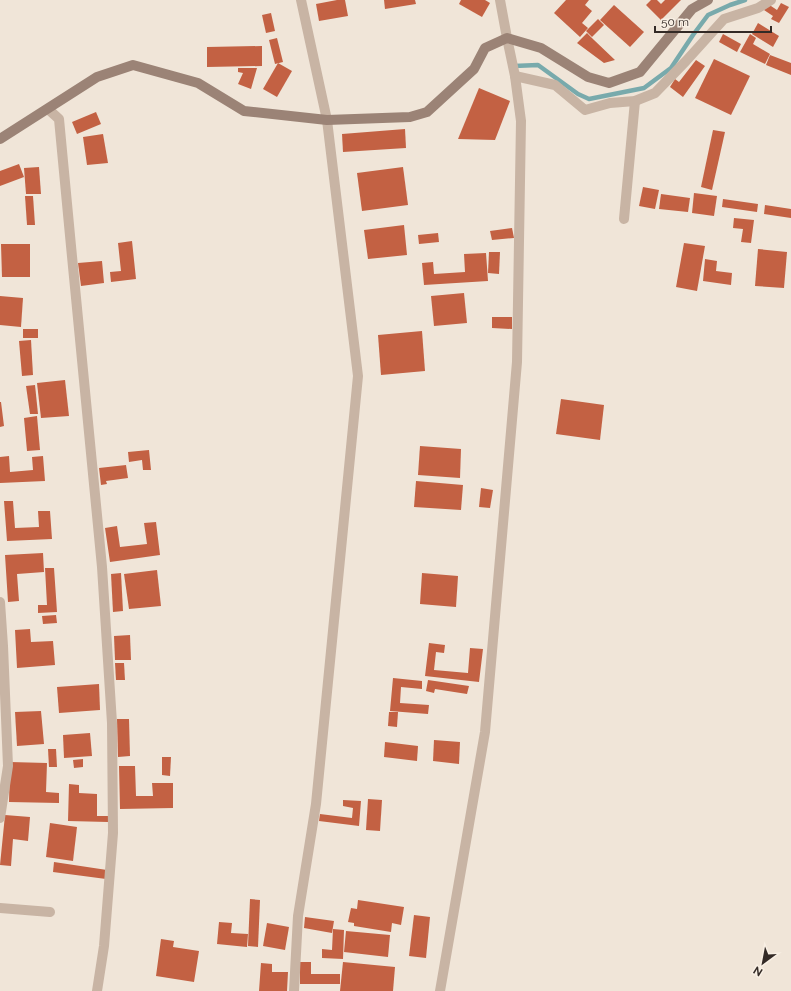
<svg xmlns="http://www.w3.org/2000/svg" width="791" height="991" font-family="Raleway,sans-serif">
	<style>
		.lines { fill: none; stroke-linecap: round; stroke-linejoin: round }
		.stream { stroke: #78aaac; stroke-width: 4.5 }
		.building { fill: #c36143 }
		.street { stroke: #c8b4a4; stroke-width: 10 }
		.secondary { stroke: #9b8376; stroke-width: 10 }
	</style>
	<rect width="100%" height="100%" fill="#f0e5d8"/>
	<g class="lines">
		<path class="stream" d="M 514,66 L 538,65 L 578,94 L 589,99 L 644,88 L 671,68 L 693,35 L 708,15 L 730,5 L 745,0"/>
	</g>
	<g class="building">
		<path d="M 337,0 L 345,0 L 348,16 L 319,21 L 316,4 Z"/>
		<path d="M 384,0 L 415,0 L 416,4 L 385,9 Z"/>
		<path d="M 461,0 L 485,0 L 490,3 L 482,17 L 459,4 Z"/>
		<path d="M 566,0 L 589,0 L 585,5 L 592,11 L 582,23 L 588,28 L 580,37 L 554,13 Z"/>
		<path d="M 651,0 L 657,0 L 661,4 L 665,0 L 681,0 L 661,20 L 646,5 Z"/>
		<path d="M 781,3 L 789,7 L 779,23 L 771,19 L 773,16 L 764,10 L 768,4 L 777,10 Z"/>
		<path d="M 614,5 L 644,32 L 630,47 L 600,20 Z"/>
		<path d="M 271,13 L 275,31 L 266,33 L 262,15 Z"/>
		<path d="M 598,19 L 604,25 L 592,37 L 586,31 Z"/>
		<path d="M 758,23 L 779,36 L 773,47 L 752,34 Z"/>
		<path d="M 587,33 L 594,40 L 615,60 L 604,63 L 577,43 Z"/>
		<path d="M 723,34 L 741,44 L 737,52 L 719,42 Z"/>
		<path d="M 750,34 L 756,38 L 753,44 L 770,54 L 765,64 L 740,52 Z"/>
		<path d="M 277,38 L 283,62 L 275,64 L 269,40 Z"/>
		<path d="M 262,46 L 262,66 L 207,67 L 207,47 Z"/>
		<path d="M 770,55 L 791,63 L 791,75 L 766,65 Z"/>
		<path d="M 714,59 L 750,76 L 731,115 L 695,98 Z"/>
		<path d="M 696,60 L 705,66 L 683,97 L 670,87 L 675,79 L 679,82 Z"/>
		<path d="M 278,63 L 292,71 L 277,97 L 263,89 Z"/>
		<path d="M 238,68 L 257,68 L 251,89 L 238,84 L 243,73 L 238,72 Z"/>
		<path d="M 479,88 L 510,101 L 495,140 L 458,139 Z"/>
		<path d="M 96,112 L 101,124 L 77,134 L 72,122 Z"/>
		<path d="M 405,129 L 406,148 L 343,152 L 342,134 Z"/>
		<path d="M 713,130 L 725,132 L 712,190 L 701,187 Z"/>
		<path d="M 103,134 L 108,163 L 87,165 L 83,137 Z"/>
		<path d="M 19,164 L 24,177 L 0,186 L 0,171 Z"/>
		<path d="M 39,167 L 41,194 L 26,194 L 24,168 Z"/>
		<path d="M 403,167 L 408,205 L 362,211 L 357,173 Z"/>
		<path d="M 643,187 L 659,190 L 655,209 L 639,206 Z"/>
		<path d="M 694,193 L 717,196 L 714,216 L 692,213 Z"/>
		<path d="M 661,194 L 690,198 L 688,212 L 659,209 Z"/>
		<path d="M 25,196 L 33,196 L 35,225 L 27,225 Z"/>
		<path d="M 723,199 L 758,204 L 757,212 L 722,207 Z"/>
		<path d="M 765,205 L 791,209 L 791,218 L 764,214 Z"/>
		<path d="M 734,218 L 754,220 L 751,243 L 741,242 L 743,229 L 733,228 Z"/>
		<path d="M 404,225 L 407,255 L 368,259 L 364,230 Z"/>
		<path d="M 512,228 L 514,238 L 492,240 L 490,231 Z"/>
		<path d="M 438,233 L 439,242 L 419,244 L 418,235 Z"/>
		<path d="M 132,241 L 136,279 L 111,282 L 110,272 L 121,271 L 118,243 Z"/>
		<path d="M 684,243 L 705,246 L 697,291 L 676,287 Z"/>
		<path d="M 1,244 L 30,244 L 30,277 L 2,277 Z"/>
		<path d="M 758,249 L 787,252 L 784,288 L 755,286 Z"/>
		<path d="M 489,252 L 500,252 L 499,274 L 488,273 Z"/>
		<path d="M 486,253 L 488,281 L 424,285 L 422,263 L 433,262 L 434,274 L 465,272 L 464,254 Z"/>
		<path d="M 705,259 L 717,261 L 716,271 L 732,273 L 731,285 L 703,281 Z"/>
		<path d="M 102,261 L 104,283 L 81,286 L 78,263 Z"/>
		<path d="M 464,293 L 467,323 L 434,326 L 431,296 Z"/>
		<path d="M 0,296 L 23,298 L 21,327 L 0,325 Z"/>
		<path d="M 492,317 L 512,317 L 512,329 L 492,328 Z"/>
		<rect x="23" y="329" width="15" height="9"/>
		<path d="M 422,331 L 425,371 L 381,375 L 378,335 Z"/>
		<path d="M 31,340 L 33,375 L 22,376 L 19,341 Z"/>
		<path d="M 65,380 L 69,416 L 41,418 L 37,383 Z"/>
		<path d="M 35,385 L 38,414 L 30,414 L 26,386 Z"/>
		<path d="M 561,399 L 604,405 L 600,440 L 556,434 Z"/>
		<path d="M 0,402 L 1,402 L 4,426 L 0,427 Z"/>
		<path d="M 37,416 L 40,450 L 27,451 L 24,418 Z"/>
		<path d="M 420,446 L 461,449 L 460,478 L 418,475 Z"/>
		<path d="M 149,450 L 151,470 L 143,470 L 142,460 L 129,462 L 128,452 Z"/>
		<path d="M 9,456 L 10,472 L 33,470 L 32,457 L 43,456 L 45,481 L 0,483 L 0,457 Z"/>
		<path d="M 126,465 L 128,478 L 106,481 L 107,484 L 101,485 L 99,468 Z"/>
		<path d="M 416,481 L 463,485 L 461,510 L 414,507 Z"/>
		<path d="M 481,488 L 493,490 L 490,508 L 479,507 Z"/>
		<path d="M 4,501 L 13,501 L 15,528 L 39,527 L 38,511 L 50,511 L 52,539 L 7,541 Z"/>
		<path d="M 156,522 L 160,555 L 110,562 L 105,528 L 117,526 L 120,547 L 147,544 L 144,523 Z"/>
		<path d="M 43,553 L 44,572 L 17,574 L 19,601 L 8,602 L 5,555 Z"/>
		<path d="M 45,568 L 54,568 L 57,612 L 38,613 L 38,605 L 47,605 Z"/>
		<path d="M 157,570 L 161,606 L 129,609 L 124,574 Z"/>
		<path d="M 121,573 L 123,611 L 113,612 L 111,574 Z"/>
		<path d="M 422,573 L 458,576 L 456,607 L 420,604 Z"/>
		<path d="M 56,615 L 57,623 L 43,624 L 42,616 Z"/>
		<path d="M 30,629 L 31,642 L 53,641 L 55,665 L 17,668 L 15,630 Z"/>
		<path d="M 130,635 L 131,660 L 115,660 L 114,636 Z"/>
		<path d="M 429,643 L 445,645 L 444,653 L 436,652 L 434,670 L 468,673 L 470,648 L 483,649 L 479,682 L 425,676 Z"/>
		<path d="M 115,663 L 124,663 L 125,680 L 116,680 Z"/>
		<path d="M 393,678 L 422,681 L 422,689 L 401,687 L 400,703 L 429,705 L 428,714 L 390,711 Z"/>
		<path d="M 428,680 L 469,686 L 467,694 L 435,689 L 434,693 L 426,691 Z"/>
		<path d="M 99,684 L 100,710 L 59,713 L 57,687 Z"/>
		<path d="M 41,711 L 44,744 L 17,746 L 15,712 Z"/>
		<path d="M 389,712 L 398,712 L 397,727 L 388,726 Z"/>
		<path d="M 117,719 L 129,719 L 130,756 L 118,757 Z"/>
		<path d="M 90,733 L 92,756 L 64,758 L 63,735 Z"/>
		<path d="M 434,740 L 460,742 L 459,764 L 433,761 Z"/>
		<path d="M 385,742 L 418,746 L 417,761 L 384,757 Z"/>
		<path d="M 48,749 L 56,749 L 57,767 L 49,767 Z"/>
		<path d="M 162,757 L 171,757 L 170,776 L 162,775 Z"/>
		<path d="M 83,759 L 83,767 L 74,768 L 73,760 Z"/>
		<path d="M 10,762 L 47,763 L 46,792 L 59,793 L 59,803 L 9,802 Z"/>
		<path d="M 119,766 L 135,766 L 136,796 L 153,796 L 152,783 L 173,783 L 173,808 L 120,809 Z"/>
		<path d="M 69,784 L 79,785 L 79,793 L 97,794 L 97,816 L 108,816 L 108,822 L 68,821 Z"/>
		<path d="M 368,799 L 382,800 L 380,831 L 366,830 Z"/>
		<path d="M 343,800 L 361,801 L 359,826 L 319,821 L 320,814 L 352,818 L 353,808 L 343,806 Z"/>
		<path d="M 5,815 L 30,817 L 28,841 L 13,839 L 11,866 L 0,865 Z"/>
		<path d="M 50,823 L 77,827 L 73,861 L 46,857 Z"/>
		<path d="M 54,862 L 107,870 L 106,879 L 53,872 Z"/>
		<path d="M 250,899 L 260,900 L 258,947 L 248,946 Z"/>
		<path d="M 358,900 L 404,907 L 401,925 L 392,923 L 391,932 L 354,926 L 354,923 L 348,922 L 351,908 L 357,909 Z"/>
		<path d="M 414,915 L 430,917 L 426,958 L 409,956 Z"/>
		<path d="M 305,917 L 334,921 L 332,933 L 304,928 Z"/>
		<path d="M 219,922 L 232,923 L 231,933 L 248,934 L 247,947 L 217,944 Z"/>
		<path d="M 267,923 L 289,927 L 285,950 L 263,946 Z"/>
		<path d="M 333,929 L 344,930 L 343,959 L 322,958 L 322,949 L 332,950 Z"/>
		<path d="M 346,931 L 390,935 L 388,957 L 344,952 Z"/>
		<path d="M 161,939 L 174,941 L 173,947 L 199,951 L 194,982 L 156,976 Z"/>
		<path d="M 300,962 L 311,962 L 311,974 L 340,974 L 340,984 L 300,984 Z"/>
		<path d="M 343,962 L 395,967 L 393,991 L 340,991 Z"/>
		<path d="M 261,963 L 272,964 L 272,972 L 288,972 L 287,991 L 259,991 Z"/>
	</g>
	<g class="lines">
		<g class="street">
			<path d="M 515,76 L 555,85 L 585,110 L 610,103 L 635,101 L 655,93 L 686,61 L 724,19 L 758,8 L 771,0"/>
			<path d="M 48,109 L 59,119 L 71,246 L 102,567 L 112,723 L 113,833 L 104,946 L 97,991"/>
			<path d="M 624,219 L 635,101"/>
			<path d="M 0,602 L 3,646 L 8,766 L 0,818"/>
			<path d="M 0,908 L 50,912"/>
			<path d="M 294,991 L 298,916 L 316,804 L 358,376 L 327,120 L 301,0"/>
			<path d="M 440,991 L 485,732 L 517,362 L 521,121 L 515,76 L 507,38 L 500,0"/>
		</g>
		<path class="secondary" d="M 0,139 L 97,77 L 133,65 L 198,83 L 244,111 L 327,120 L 410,117 L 427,112 L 474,69 L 485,48 L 507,38 L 541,48 L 588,77 L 609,83 L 640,72 L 692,9 L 708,0"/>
	</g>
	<g transform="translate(763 963) rotate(212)" stroke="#f8efe4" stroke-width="3" paint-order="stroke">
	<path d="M0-3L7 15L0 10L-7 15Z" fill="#332a26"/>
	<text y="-6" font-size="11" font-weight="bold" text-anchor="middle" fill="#332a26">N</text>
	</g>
	<path d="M655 26v6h116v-6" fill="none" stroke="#332a26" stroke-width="2"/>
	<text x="661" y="26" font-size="12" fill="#332a26" stroke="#f8efe4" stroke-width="3" paint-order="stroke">50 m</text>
</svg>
